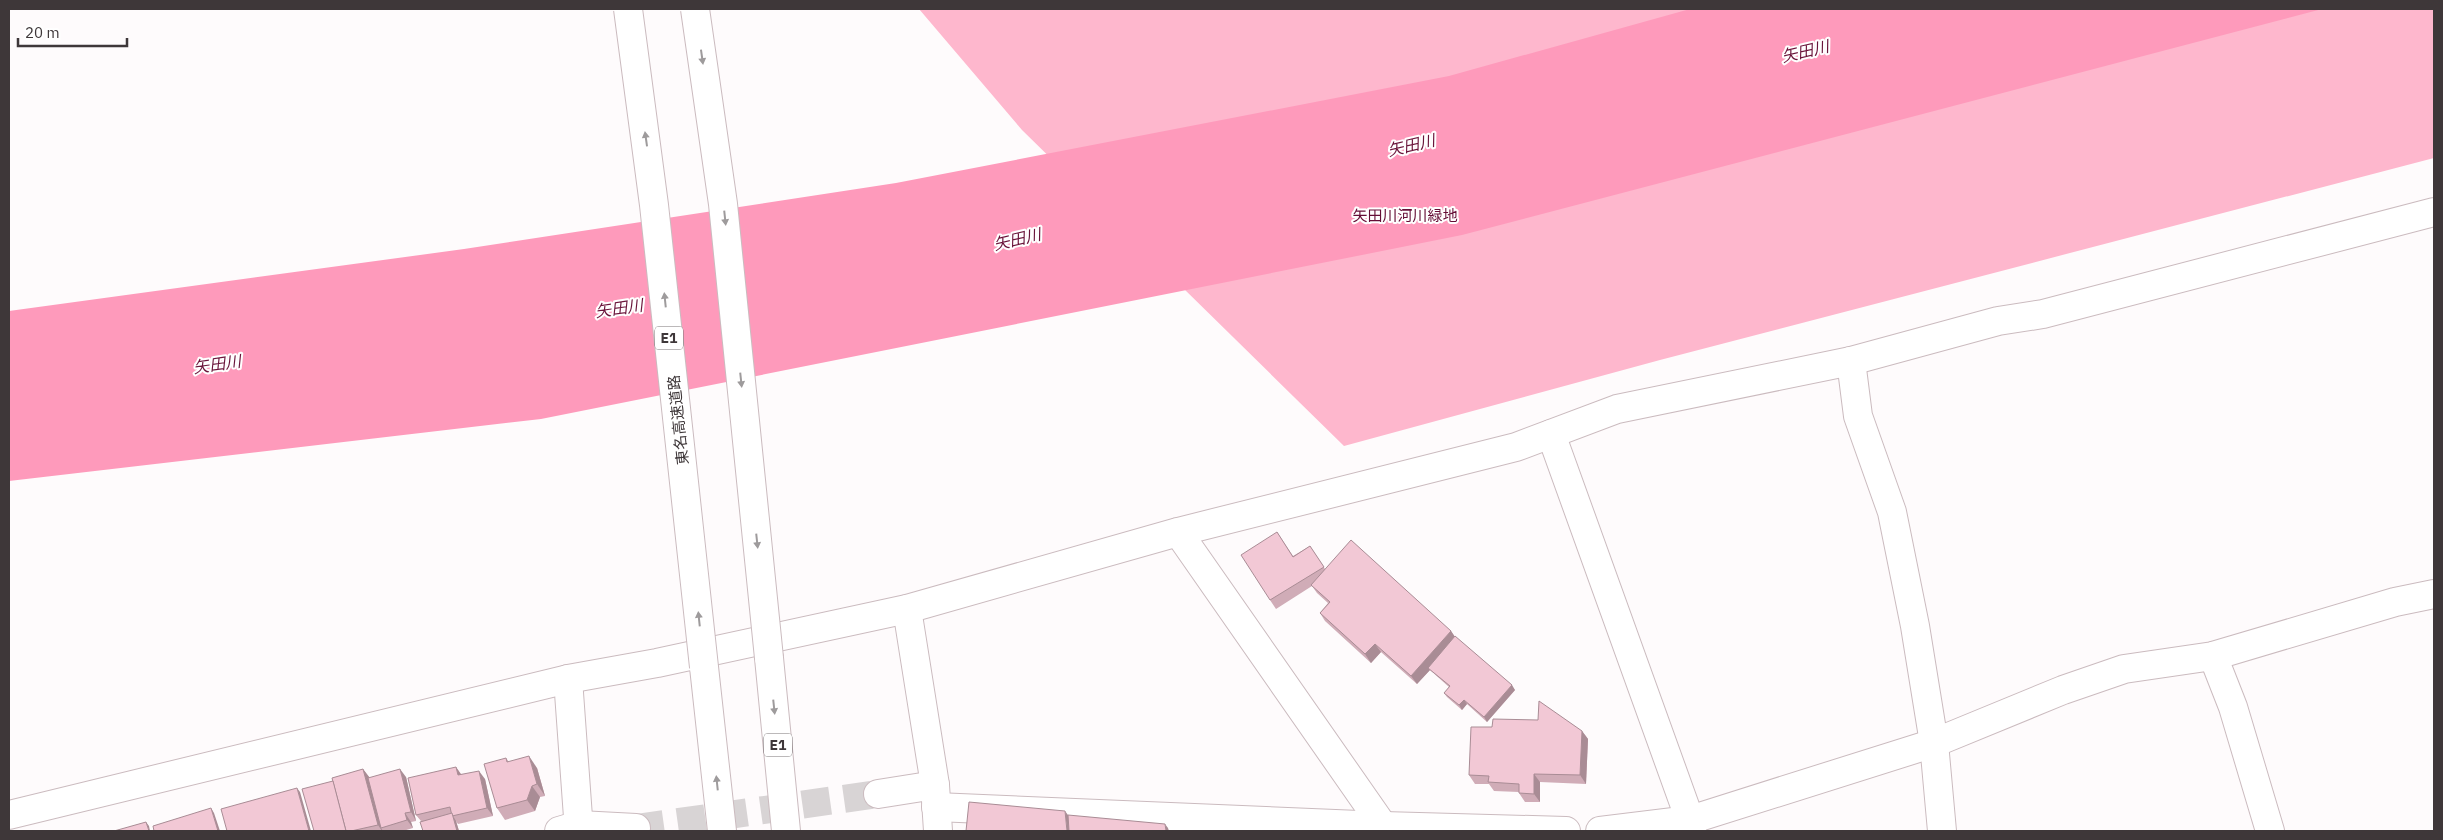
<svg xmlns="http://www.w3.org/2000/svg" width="2443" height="840" font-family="'IBM Plex Sans','Noto Sans JP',sans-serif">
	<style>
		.green { fill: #feb7cd }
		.water { fill: #fe9abb }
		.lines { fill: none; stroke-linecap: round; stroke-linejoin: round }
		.street-tunnel { stroke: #d8d4d5; stroke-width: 28; stroke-dasharray: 28 14; stroke-linecap: butt }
		.street-casing { stroke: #cbbbbf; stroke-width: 30 }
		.highway-casing { stroke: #cbbbbf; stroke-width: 30 }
		.street { stroke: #fff; stroke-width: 28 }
		.highway { stroke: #fff; stroke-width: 28 }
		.highway-bridge-casing { stroke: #cbbbbf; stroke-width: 30; stroke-linecap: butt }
		.highway-bridge { stroke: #fff; stroke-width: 28 }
		.wall { fill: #d0acb7 }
		.shaded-wall { fill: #a98c95 }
		.building { fill: #f2c8d5; stroke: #a98c95 }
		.oneway { fill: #9e9b9c }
		.labels { text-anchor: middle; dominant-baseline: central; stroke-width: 4; stroke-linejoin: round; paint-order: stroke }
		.shield { fill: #fff; stroke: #787374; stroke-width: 1 }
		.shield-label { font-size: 14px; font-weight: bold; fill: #3e3739 }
		.park-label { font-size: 15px; fill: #650d36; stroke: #fff }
		.street-label { font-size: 15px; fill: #3e3739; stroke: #fff }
		.water-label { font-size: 16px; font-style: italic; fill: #6a143a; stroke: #fff }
	</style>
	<rect width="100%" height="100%" fill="#fefbfc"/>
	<path class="green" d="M 919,9 L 2434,9 L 2434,158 L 1660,360 L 1344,446 L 1022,130 Z"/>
	<path class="water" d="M 1690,9 L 2322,9 L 1462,235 L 541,419 L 9,481 L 9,311 L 464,249 L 896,183 L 1449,76 Z"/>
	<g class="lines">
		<path class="street-tunnel" d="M 636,828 L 878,794"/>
		<g class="street-casing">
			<g id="street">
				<path d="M 1851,361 L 1858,416 L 1892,512 L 1915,626 L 1934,743 L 1942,831"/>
				<path d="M 1551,434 L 1690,820 L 1692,831"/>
				<path d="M 1178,532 L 1383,826 L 1384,831"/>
				<path d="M 907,609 L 935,785 L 938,831"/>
				<path d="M 2213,656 L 2233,707 L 2270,831"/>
				<path d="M 568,679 L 579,831"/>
				<path d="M 878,794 L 935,785"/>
				<path d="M 936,807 L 1383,826 L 1566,831"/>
				<path d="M 9,815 L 568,679 L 657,663 L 907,609 L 1178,532 L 1516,447 L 1617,409 L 1851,361 L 1998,321 L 2043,314 L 2434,212"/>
				<path d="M 559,831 L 579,825 L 636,828"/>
				<path d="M 1600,831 L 1690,820 L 1934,743 L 2063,690 L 2124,669 L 2213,656 L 2395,602 L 2434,594"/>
			</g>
		</g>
		<g class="highway-casing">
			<g id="highway">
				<path d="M 769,658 L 786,831"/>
				<path d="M 704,667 L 722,831"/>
			</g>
		</g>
		<use href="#street" class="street"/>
		<use href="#highway" class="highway"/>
		<g class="highway-bridge-casing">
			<g id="highway-bridge">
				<path d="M 628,9 L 654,205 L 704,667"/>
				<path d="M 695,9 L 723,204 L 769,658"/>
			</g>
		</g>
		<use href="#highway-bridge" class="highway-bridge"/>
	</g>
	<g class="wall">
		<path d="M 1277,532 L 1293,556 L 1310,546 L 1325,569 L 1451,631 L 1455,637 L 1515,690 L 1487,722 L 1467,704 L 1462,710 L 1447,697 L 1444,693 L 1449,687 L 1430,670 L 1417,684 L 1381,652 L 1371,663 L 1325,621 L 1320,613 L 1328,603 L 1317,593 L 1312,586 L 1276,609 L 1270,600 Z"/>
		<path d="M 1582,731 L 1588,739 L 1586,784 L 1540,782 L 1540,802 L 1525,802 L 1519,793 L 1519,792 L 1494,791 L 1489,784 L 1475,784 L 1469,775 Z"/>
		<path d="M 506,758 L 509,762 L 537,768 L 545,796 L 540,797 L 535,811 L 505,820 L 497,808 Z"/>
		<path d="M 456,767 L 461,774 L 485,779 L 493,816 L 458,824 L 456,821 L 459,831 L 423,831 L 421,821 L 416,815 Z"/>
		<path d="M 363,769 L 370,778 L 406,777 L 416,821 L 411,822 L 413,828 L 403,831 L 314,831 L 333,781 Z"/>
	</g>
	<g class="shaded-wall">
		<path d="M 1451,631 L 1457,640 L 1428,668 L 1430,670 L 1417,684 L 1411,676 Z"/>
		<path d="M 1375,644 L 1381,652 L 1371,663 L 1365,654 Z"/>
		<path d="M 1512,685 L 1515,690 L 1487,722 L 1484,717 Z"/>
		<path d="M 1464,700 L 1467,704 L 1462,710 L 1459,705 Z"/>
		<path d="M 1582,731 L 1588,739 L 1586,784 L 1580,775 Z"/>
		<path d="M 529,756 L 537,768 L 545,796 L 537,784 Z"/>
		<path d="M 456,767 L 462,776 L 458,775 Z"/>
		<path d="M 363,769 L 372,781 L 381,828 L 383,831 L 382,831 L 378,825 Z"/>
		<path d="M 400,769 L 406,777 L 416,821 L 411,812 Z"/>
		<path d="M 479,771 L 485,779 L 493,816 L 487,808 Z"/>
		<path d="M 1534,774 L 1540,782 L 1540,802 L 1534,794 Z"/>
		<path d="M 532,786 L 540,797 L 535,811 L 527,800 Z"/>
		<path d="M 297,788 L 300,792 L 311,831 L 309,831 Z"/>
		<path d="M 211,808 L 214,813 L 220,831 L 218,831 Z"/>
		<path d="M 1065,811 L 1071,819 L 1072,831 L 1067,831 Z"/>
		<path d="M 405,813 L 411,822 L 413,828 L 407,820 Z"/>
		<path d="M 453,816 L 456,821 L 459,831 L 457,831 Z"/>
		<path d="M 146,822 L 149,826 L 150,831 L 149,831 Z"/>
		<path d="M 1165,824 L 1168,828 L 1169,831 L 1166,831 Z"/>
	</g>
	<g class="building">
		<path d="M 1277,532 L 1293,557 L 1310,546 L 1324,567 L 1270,600 L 1241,555 Z"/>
		<path d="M 1351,540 L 1451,631 L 1411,676 L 1375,644 L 1365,654 L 1320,613 L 1330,602 L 1311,585 Z"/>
		<path d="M 1455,636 L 1512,685 L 1484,717 L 1464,700 L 1459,705 L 1444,693 L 1450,686 L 1428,668 Z"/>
		<path d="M 1539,701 L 1582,731 L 1580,775 L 1534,774 L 1534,794 L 1519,793 L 1519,784 L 1488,782 L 1489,776 L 1469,775 L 1471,727 L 1492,727 L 1493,719 L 1538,720 Z"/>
		<path d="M 529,756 L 537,784 L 532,786 L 527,800 L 497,808 L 484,764 L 506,758 L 507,762 Z"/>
		<path d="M 456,767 L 458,775 L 479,771 L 487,808 L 452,816 L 450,807 L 416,815 L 408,778 Z"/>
		<path d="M 363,769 L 378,825 L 351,831 L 346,831 L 332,778 Z"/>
		<path d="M 400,769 L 411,812 L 405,813 L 407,820 L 381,828 L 368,778 Z"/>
		<path d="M 333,781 L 346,831 L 314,831 L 302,789 Z"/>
		<path d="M 297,788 L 309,831 L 227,831 L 221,809 Z"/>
		<path d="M 969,802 L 1065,811 L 1067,831 L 966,831 Z"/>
		<path d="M 211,808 L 218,831 L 154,831 L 153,826 Z"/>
		<path d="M 452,813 L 457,831 L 423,831 L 420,822 Z"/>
		<path d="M 1068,815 L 1165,824 L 1166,831 L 1069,831 Z"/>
		<path d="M 146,822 L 149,831 L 114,831 Z"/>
	</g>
	<defs><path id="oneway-solid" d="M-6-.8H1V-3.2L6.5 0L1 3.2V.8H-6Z" transform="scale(1.25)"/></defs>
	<g class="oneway">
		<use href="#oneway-solid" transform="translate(702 57) rotate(82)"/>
		<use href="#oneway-solid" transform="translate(646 139) rotate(-98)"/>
		<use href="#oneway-solid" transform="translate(725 218) rotate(84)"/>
		<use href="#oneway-solid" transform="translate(665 300) rotate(-96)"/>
		<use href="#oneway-solid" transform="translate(741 380) rotate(84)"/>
		<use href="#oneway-solid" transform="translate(757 541) rotate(84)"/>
		<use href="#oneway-solid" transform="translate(699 619) rotate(-96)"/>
		<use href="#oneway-solid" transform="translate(774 707) rotate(84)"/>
		<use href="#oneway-solid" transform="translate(717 783) rotate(-96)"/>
	</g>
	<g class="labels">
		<g class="shield">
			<rect x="655" y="326.5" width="28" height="23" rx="4"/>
			<rect x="764" y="733.5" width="28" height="23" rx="4"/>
		</g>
		<g class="shield-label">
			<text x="669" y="338">E1</text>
			<text x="778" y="745">E1</text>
		</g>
		<g class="park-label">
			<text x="1405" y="215">矢田川河川緑地</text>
		</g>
		<g class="street-label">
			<text transform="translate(678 420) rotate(-96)">東名高速道路</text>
		</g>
		<g class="water-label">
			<text transform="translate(1805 51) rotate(-13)">矢田川</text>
			<text transform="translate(1411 145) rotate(-13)">矢田川</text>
			<text transform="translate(1017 239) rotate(-13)">矢田川</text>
			<text transform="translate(619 308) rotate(-8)">矢田川</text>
			<text transform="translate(217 364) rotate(-8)">矢田川</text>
		</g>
	</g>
	<rect width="2443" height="840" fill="none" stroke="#3e3739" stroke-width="20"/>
	<path d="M18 38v8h109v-8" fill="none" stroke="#3e3739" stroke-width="2.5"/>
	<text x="25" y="38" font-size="15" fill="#3e3739" stroke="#ffffff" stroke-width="4" paint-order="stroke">20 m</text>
</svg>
